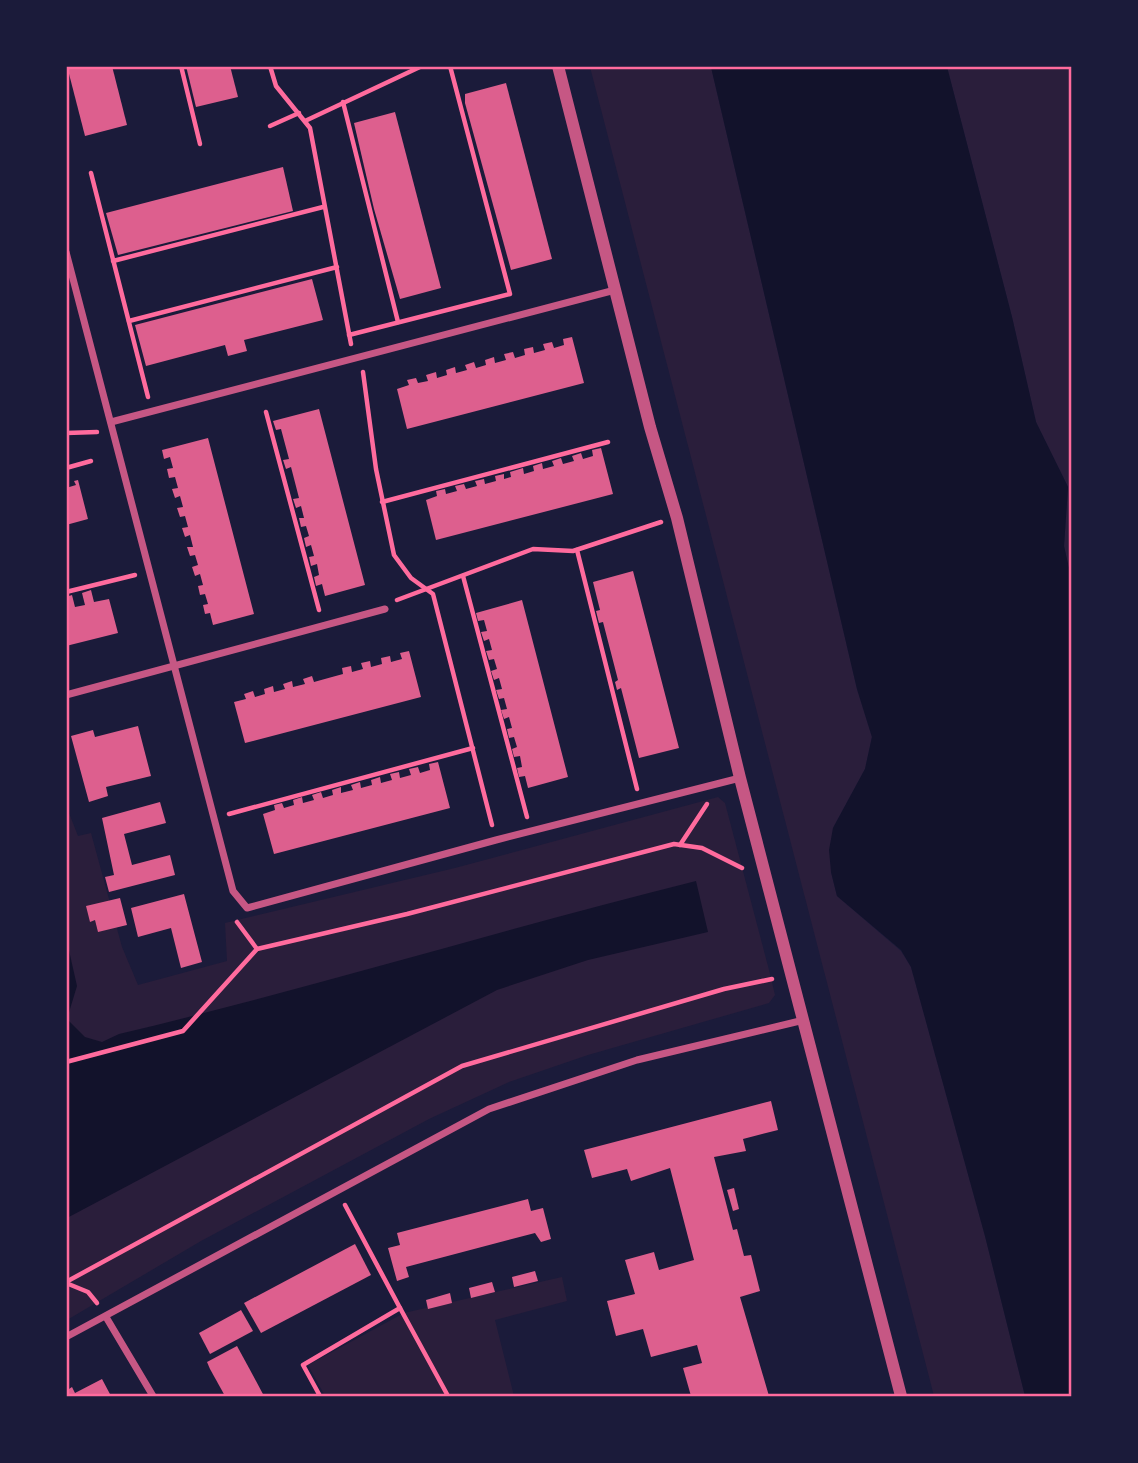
<svg xmlns="http://www.w3.org/2000/svg" width="1138" height="1463" font-family="'Space Grotesk',sans-serif">
	<style>
		.green { fill: #2a1e3b }
		.water { fill: #12122b }
		.building { fill: #dd5f8e }
		.lines { fill: none; stroke-linecap: round; stroke-linejoin: round }
		.path { stroke: #ff6b9d; stroke-width: 4.5 }
		.minor { stroke: #c65784; stroke-width: 7 }
		.tertiary { stroke: #c65784; stroke-width: 12 }
		.neatline { fill: none; stroke: #ff6b9d; stroke-width: 2.5 }
	</style>
	<rect width="100%" height="100%" fill="#1b1b3a"/>
	<g class="green">
		<path d="M 590,67 L 711,67 L 857,689 L 872,737 L 865,769 L 833,828 L 831,872 L 837,896 L 901,951 L 911,967 L 985,1236 L 1025,1396 L 934,1396 Z"/>
		<path d="M 947,67 L 1071,67 L 1071,581 L 1064,546 L 1068,487 L 1036,422 L 1012,317 Z"/>
		<path d="M 718,797 L 725,803 L 769,970 L 775,995 L 769,1003 L 588,1055 L 509,1082 L 429,1119 L 201,1241 L 67,1320 L 67,808 L 78,836 L 91,833 L 122,947 L 138,985 L 227,961 L 225,923 L 455,868 Z"/>
		<path d="M 562,1277 L 567,1301 L 495,1320 L 514,1396 L 325,1396 L 308,1365 L 404,1313 Z"/>
	</g>
	<g class="water">
		<path d="M 711,67 L 947,67 L 1012,317 L 1036,422 L 1068,487 L 1064,546 L 1072,581 L 1071,1396 L 1025,1396 L 985,1236 L 911,967 L 901,950 L 837,896 L 831,872 L 829,850 L 833,828 L 865,769 L 872,737 L 857,689 Z"/>
		<path d="M 696,881 L 708,932 L 588,960 L 497,990 L 67,1218 L 66,937 L 77,986 L 67,1019 L 85,1037 L 102,1042 L 119,1034 C 313,988 503,929 696,881 Z"/>
	</g>
	<g class="building">
		<path d="M 67,66 L 112,66 L 127,125 L 85,136 Z"/>
		<path d="M 186,66 L 230,66 L 238,97 L 196,107 Z"/>
		<path d="M 506,83 L 552,259 L 511,270 L 465,103 L 465,94 Z"/>
		<path d="M 395,112 L 441,288 L 400,299 L 374,209 L 354,123 Z"/>
		<path d="M 283,167 L 293,211 L 118,255 L 106,213 Z"/>
		<path d="M 312,279 L 323,320 L 244,340 L 247,351 L 228,356 L 225,345 L 146,366 L 135,325 Z"/>
		<path d="M 572,337 L 584,383 L 407,429 L 397,389 L 409,385 L 407,380 L 416,378 L 418,383 L 428,381 L 426,375 L 436,372 L 437,378 L 447,375 L 446,370 L 455,367 L 456,373 L 467,370 L 465,365 L 474,362 L 476,368 L 486,365 L 485,360 L 494,357 L 495,363 L 506,360 L 504,354 L 513,352 L 515,358 L 525,355 L 524,349 L 533,347 L 534,353 L 545,350 L 543,344 L 552,342 L 554,348 L 564,345 L 563,339 Z"/>
		<path d="M 319,409 L 365,585 L 325,596 L 322,584 L 316,586 L 314,577 L 319,575 L 317,564 L 311,566 L 309,557 L 314,556 L 311,545 L 306,547 L 304,538 L 309,536 L 306,526 L 301,527 L 299,518 L 304,518 L 301,506 L 296,508 L 293,499 L 299,498 L 291,467 L 286,469 L 283,460 L 289,459 L 281,429 L 276,430 L 273,421 Z"/>
		<path d="M 208,438 L 254,614 L 213,625 L 210,613 L 205,614 L 203,605 L 208,604 L 205,594 L 200,595 L 198,586 L 203,585 L 200,574 L 195,576 L 192,567 L 198,565 L 195,555 L 190,556 L 187,547 L 193,547 L 190,535 L 185,537 L 182,528 L 188,527 L 185,516 L 180,517 L 177,508 L 183,507 L 180,496 L 175,498 L 172,489 L 178,488 L 175,477 L 169,478 L 167,469 L 173,468 L 170,457 L 164,459 L 162,450 Z"/>
		<path d="M 601,448 L 613,494 L 436,540 L 426,500 L 437,496 L 436,491 L 445,489 L 446,494 L 457,491 L 455,486 L 464,484 L 466,489 L 477,486 L 475,481 L 484,479 L 485,484 L 496,481 L 495,476 L 504,474 L 504,479 L 511,477 L 510,472 L 523,468 L 524,474 L 534,471 L 533,466 L 542,463 L 543,469 L 554,466 L 552,461 L 561,458 L 563,464 L 574,461 L 572,456 L 581,453 L 583,459 L 593,456 L 592,450 Z"/>
		<path d="M 78,480 L 88,519 L 66,525 L 66,488 L 76,485 L 74,481 Z"/>
		<path d="M 633,571 L 679,748 L 639,758 L 621,688 L 617,690 L 615,682 L 618,680 L 603,622 L 599,623 L 596,611 L 600,610 L 593,582 Z"/>
		<path d="M 91,590 L 94,602 L 109,599 L 118,633 L 66,646 L 66,597 L 72,595 L 75,607 L 85,605 L 82,593 Z"/>
		<path d="M 522,600 L 568,777 L 528,788 L 525,776 L 519,777 L 517,768 L 522,767 L 520,756 L 514,757 L 512,749 L 517,747 L 514,737 L 509,738 L 507,729 L 512,728 L 509,717 L 504,719 L 501,710 L 507,709 L 504,698 L 499,699 L 496,690 L 502,689 L 499,678 L 494,680 L 491,671 L 497,669 L 494,659 L 489,660 L 486,651 L 492,650 L 489,639 L 484,641 L 481,632 L 487,631 L 484,620 L 478,621 L 476,613 Z"/>
		<path d="M 409,651 L 421,697 L 245,743 L 234,702 L 246,699 L 244,694 L 253,691 L 255,697 L 265,694 L 264,689 L 273,686 L 274,692 L 285,689 L 283,684 L 292,681 L 293,687 L 305,684 L 303,679 L 312,676 L 314,682 L 332,677 L 343,674 L 342,668 L 351,666 L 352,672 L 363,669 L 361,663 L 370,661 L 371,667 L 382,664 L 381,658 L 390,656 L 391,662 L 402,659 L 400,653 Z"/>
		<path d="M 138,726 L 151,776 L 106,787 L 108,796 L 89,802 L 71,736 L 93,730 L 95,737 Z"/>
		<path d="M 438,762 L 450,808 L 274,854 L 263,814 L 275,810 L 274,805 L 282,803 L 284,808 L 294,805 L 293,800 L 302,797 L 303,803 L 314,800 L 312,795 L 321,792 L 323,798 L 333,795 L 332,790 L 341,787 L 341,793 L 353,790 L 351,785 L 360,782 L 361,788 L 372,785 L 371,780 L 380,777 L 381,783 L 392,780 L 390,774 L 399,772 L 400,778 L 411,775 L 409,769 L 418,767 L 420,773 L 430,770 L 429,764 Z"/>
		<path d="M 160,802 L 166,823 L 124,834 L 132,865 L 170,855 L 175,875 L 109,892 L 105,877 L 114,875 L 102,818 Z"/>
		<path d="M 184,894 L 202,962 L 181,968 L 171,928 L 138,937 L 131,908 Z"/>
		<path d="M 120,898 L 127,925 L 98,932 L 95,920 L 90,922 L 86,906 Z"/>
		<path d="M 771,1101 L 778,1130 L 743,1139 L 746,1151 L 714,1157 L 733,1230 L 737,1229 L 744,1256 L 751,1255 L 760,1291 L 740,1297 L 769,1396 L 691,1396 L 683,1368 L 702,1363 L 697,1345 L 651,1357 L 643,1329 L 616,1336 L 607,1301 L 635,1294 L 625,1260 L 654,1252 L 659,1270 L 694,1260 L 670,1168 L 631,1181 L 627,1169 L 592,1178 L 584,1150 Z"/>
		<path d="M 734,1188 L 739,1209 L 733,1211 L 727,1190 Z"/>
		<path d="M 528,1199 L 531,1211 L 543,1208 L 551,1239 L 541,1242 L 535,1233 L 406,1267 L 409,1277 L 397,1281 L 388,1248 L 400,1245 L 397,1233 Z"/>
		<path d="M 355,1244 L 371,1275 L 261,1333 L 244,1303 Z"/>
		<path d="M 535,1271 L 538,1281 L 514,1287 L 512,1277 Z"/>
		<path d="M 492,1282 L 495,1292 L 471,1298 L 469,1288 Z"/>
		<path d="M 450,1293 L 452,1303 L 428,1309 L 426,1300 Z"/>
		<path d="M 241,1310 L 253,1331 L 210,1354 L 199,1333 Z"/>
		<path d="M 237,1346 L 249,1368 L 264,1396 L 225,1396 L 210,1369 L 207,1362 Z"/>
		<path d="M 102,1379 L 111,1396 L 66,1396 L 66,1391 L 72,1387 L 75,1393 Z"/>
	</g>
	<g class="lines">
		<g class="path">
			<path d="M 181,66 L 200,144"/>
			<path d="M 270,66 L 276,86 L 310,128 L 351,344"/>
			<path d="M 343,102 L 398,322"/>
			<path d="M 305,121 L 422,66"/>
			<path d="M 270,126 L 299,113"/>
			<path d="M 91,173 L 148,397"/>
			<path d="M 113,261 L 323,207"/>
			<path d="M 129,321 L 337,267"/>
			<path d="M 349,335 L 510,294 L 450,66"/>
			<path d="M 363,372 L 376,469 L 394,555 L 411,578 L 433,594 L 492,825"/>
			<path d="M 266,412 L 319,610"/>
			<path d="M 66,433 L 97,432"/>
			<path d="M 66,468 L 91,461"/>
			<path d="M 382,502 L 608,442"/>
			<path d="M 577,550 L 637,789"/>
			<path d="M 463,576 L 527,817"/>
			<path d="M 66,592 L 135,575"/>
			<path d="M 397,600 L 533,549 L 573,551 L 661,522"/>
			<path d="M 229,814 L 473,748"/>
			<path d="M 680,845 L 707,804"/>
			<path d="M 237,922 L 257,949"/>
			<path d="M 66,1062 L 183,1031 L 257,949 L 407,914 L 674,844 L 702,848 L 742,868"/>
			<path d="M 66,1282 L 462,1066 L 724,989 L 772,979"/>
			<path d="M 66,1283 L 88,1292 L 97,1303"/>
			<path d="M 400,1308 L 448,1396"/>
			<path d="M 320,1396 L 303,1365 L 400,1308 L 345,1205"/>
		</g>
		<g class="minor">
			<path d="M 66,252 L 233,891 L 247,908 L 496,840 L 740,778"/>
			<path d="M 111,422 L 615,290"/>
			<path d="M 66,695 L 385,609"/>
			<path d="M 106,1317 L 153,1396"/>
			<path d="M 66,1337 L 489,1109 L 637,1060 L 804,1020"/>
		</g>
		<path class="tertiary" d="M 558,66 L 650,427 L 677,518 L 740,778 L 901,1396"/>
	</g>
	<rect width="1138" height="1463" fill="none" stroke="#1b1b3a" stroke-width="136"/>
	<rect x="68" y="68" width="1002" height="1327" class="neatline"/>
</svg>
